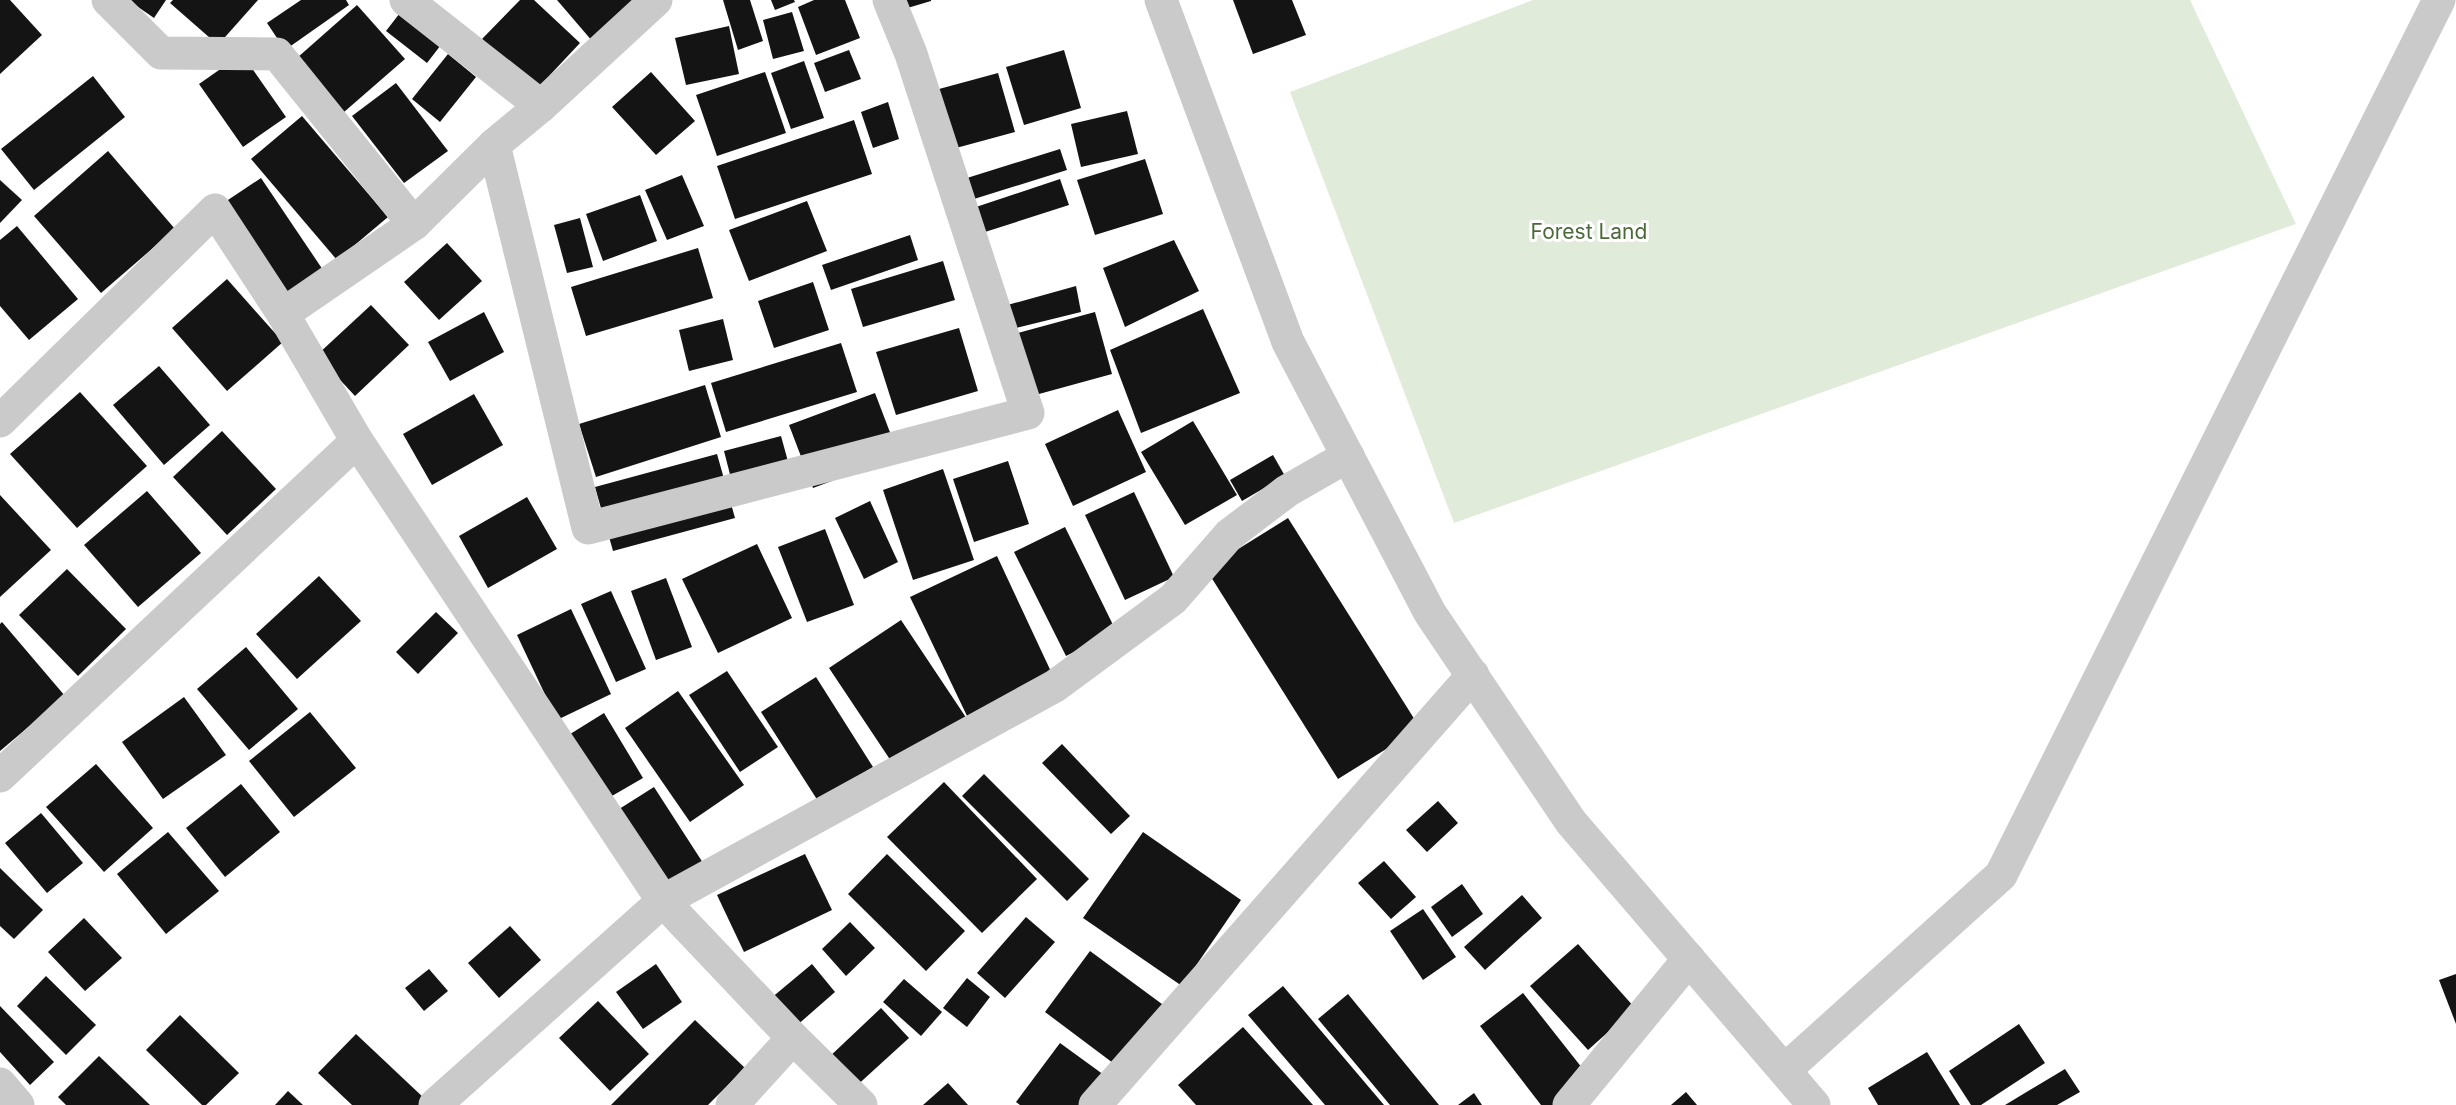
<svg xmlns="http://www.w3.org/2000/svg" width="2456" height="1105" font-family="Inter,sans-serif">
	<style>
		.green { fill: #e1ebda }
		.building { fill: #141414 }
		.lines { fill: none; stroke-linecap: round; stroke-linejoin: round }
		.minor { stroke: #cacaca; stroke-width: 33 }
		.tertiary { stroke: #cacaca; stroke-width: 33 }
		.labels { text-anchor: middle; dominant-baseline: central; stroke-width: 6; stroke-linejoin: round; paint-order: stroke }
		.park-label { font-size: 21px; fill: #4b693a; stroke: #fff }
	</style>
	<rect width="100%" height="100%" fill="#fff"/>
	<path class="green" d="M 1533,0 L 2190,0 L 2296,224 L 1454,523 L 1290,92 Z"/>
	<g class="building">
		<path d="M 0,0 L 10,0 L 42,35 L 0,74 Z"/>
		<path d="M 128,0 L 166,0 L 154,18 Z"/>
		<path d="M 173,0 L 258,0 L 218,45 L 170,3 Z"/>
		<path d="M 301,0 L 346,0 L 349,5 L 285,50 L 267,23 Z"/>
		<path d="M 520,0 L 534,0 L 580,43 L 535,91 L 482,39 Z"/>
		<path d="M 557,0 L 636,0 L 593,42 Z"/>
		<path d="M 723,0 L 750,0 L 763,41 L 738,50 Z"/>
		<path d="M 771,0 L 794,0 L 795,2 L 775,10 Z"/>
		<path d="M 814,0 L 845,0 L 860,38 L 816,55 L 798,7 Z"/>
		<path d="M 890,0 L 931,0 L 931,1 L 894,12 Z"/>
		<path d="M 1233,0 L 1292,0 L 1306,35 L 1253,54 Z"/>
		<path d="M 357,5 L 405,59 L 336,119 L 289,65 Z"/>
		<path d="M 403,9 L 444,41 L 427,63 L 386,31 Z"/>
		<path d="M 792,12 L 804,51 L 773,59 L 763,20 Z"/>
		<path d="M 729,26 L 739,74 L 686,85 L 675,38 Z"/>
		<path d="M 849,50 L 861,79 L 825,92 L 814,63 Z"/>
		<path d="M 1064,50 L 1081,108 L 1024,125 L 1006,67 Z"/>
		<path d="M 242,54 L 286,117 L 243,147 L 199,84 Z"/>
		<path d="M 448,54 L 476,77 L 440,122 L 412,99 Z"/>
		<path d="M 804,61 L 824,118 L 791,129 L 771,73 Z"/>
		<path d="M 651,72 L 695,121 L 656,155 L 612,107 Z"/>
		<path d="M 765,72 L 786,133 L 717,156 L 696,95 Z"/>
		<path d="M 998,73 L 1015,132 L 934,154 L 917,95 Z"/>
		<path d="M 93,76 L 125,117 L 34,190 L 1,149 Z"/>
		<path d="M 396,83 L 448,151 L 404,183 L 352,116 Z"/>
		<path d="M 888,102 L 899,139 L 873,148 L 861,112 Z"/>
		<path d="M 1127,111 L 1138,154 L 1081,167 L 1071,124 Z"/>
		<path d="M 302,116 L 388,217 L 337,260 L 251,159 Z"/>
		<path d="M 854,120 L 872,174 L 735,219 L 717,166 Z"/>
		<path d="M 1060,149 L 1067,170 L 974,199 L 967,178 Z"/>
		<path d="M 108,151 L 175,229 L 101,293 L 34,216 Z"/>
		<path d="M 1145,159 L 1163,214 L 1095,235 L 1077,180 Z"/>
		<path d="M 682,175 L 704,226 L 667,240 L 645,190 Z"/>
		<path d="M 261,178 L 323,270 L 280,299 L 219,206 Z"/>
		<path d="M 1060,179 L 1069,205 L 985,232 L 976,207 Z"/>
		<path d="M 0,180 L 22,200 L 0,223 Z"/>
		<path d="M 640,195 L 657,241 L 603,261 L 586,214 Z"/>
		<path d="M 807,201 L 827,251 L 749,281 L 729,230 Z"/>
		<path d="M 580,218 L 593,267 L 567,273 L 554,225 Z"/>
		<path d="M 17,226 L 78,299 L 29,340 L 0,306 L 0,240 Z"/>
		<path d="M 910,235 L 918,260 L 831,290 L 822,265 Z"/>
		<path d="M 1174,240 L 1199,291 L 1125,327 L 1103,268 Z"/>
		<path d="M 447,243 L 482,281 L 439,320 L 404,282 Z"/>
		<path d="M 698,248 L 713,298 L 586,336 L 571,287 Z"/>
		<path d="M 943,261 L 955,300 L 863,327 L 851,289 Z"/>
		<path d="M 227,279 L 283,342 L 227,391 L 172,328 Z"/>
		<path d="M 813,282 L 829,330 L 774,348 L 758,301 Z"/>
		<path d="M 1076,286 L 1081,312 L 1008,330 L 1004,306 Z"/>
		<path d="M 371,305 L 409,345 L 355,396 L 317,355 Z"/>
		<path d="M 1203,309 L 1240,393 L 1141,433 L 1110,350 Z"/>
		<path d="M 484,312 L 504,352 L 450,381 L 428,342 Z"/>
		<path d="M 1095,312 L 1112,374 L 1028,397 L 1010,335 Z"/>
		<path d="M 723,319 L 733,360 L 689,371 L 679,330 Z"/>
		<path d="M 959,328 L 978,391 L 896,415 L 876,352 Z"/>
		<path d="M 841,343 L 857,392 L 726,432 L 711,383 Z"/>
		<path d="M 159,366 L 210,425 L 164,465 L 113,405 Z"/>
		<path d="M 705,385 L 721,437 L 596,477 L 579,424 Z"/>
		<path d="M 80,392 L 147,466 L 77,528 L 10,454 Z"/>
		<path d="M 875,393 L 899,456 L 813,488 L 789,425 Z"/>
		<path d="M 474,394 L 503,445 L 432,485 L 403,434 Z"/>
		<path d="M 1118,410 L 1146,472 L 1073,506 L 1045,444 Z"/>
		<path d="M 1193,421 L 1237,495 L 1185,525 L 1141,452 Z"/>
		<path d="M 222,431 L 276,489 L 227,535 L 173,477 Z"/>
		<path d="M 781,436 L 792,476 L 734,490 L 724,451 Z"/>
		<path d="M 717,454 L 735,518 L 613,551 L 595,487 Z"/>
		<path d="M 1273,455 L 1285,476 L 1242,501 L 1230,480 Z"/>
		<path d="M 1008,461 L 1029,524 L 974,542 L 953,479 Z"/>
		<path d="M 943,469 L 974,560 L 913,580 L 883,490 Z"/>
		<path d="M 147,491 L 201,553 L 138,607 L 84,545 Z"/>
		<path d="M 1134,492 L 1174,577 L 1125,600 L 1085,515 Z"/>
		<path d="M 0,495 L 51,550 L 0,597 Z"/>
		<path d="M 527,497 L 557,549 L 488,588 L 459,536 Z"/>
		<path d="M 870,501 L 898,562 L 864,579 L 835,518 Z"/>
		<path d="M 1288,518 L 1420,728 L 1338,779 L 1206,569 Z"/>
		<path d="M 1065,527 L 1116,631 L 1066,656 L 1014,552 Z"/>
		<path d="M 825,529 L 854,605 L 807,622 L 778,547 Z"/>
		<path d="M 757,544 L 792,618 L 718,653 L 682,579 Z"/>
		<path d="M 997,556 L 1054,678 L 968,718 L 910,597 Z"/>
		<path d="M 67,569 L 126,629 L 78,676 L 19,615 Z"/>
		<path d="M 319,576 L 361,621 L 297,679 L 256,634 Z"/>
		<path d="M 666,578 L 692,647 L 656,660 L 631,591 Z"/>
		<path d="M 611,591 L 646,669 L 616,682 L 581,604 Z"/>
		<path d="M 571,609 L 611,694 L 557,720 L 517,635 Z"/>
		<path d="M 436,612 L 458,633 L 418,674 L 396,652 Z"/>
		<path d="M 901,620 L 967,719 L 895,767 L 829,668 Z"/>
		<path d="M 2,622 L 65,696 L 0,751 L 0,624 Z"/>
		<path d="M 246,647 L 298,709 L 249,750 L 197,689 Z"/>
		<path d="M 727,671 L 778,747 L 740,772 L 689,695 Z"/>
		<path d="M 816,677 L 873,767 L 818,801 L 761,712 Z"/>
		<path d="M 678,691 L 744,785 L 690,822 L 625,728 Z"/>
		<path d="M 184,697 L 226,755 L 163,799 L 122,742 Z"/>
		<path d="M 310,712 L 356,768 L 294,817 L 249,761 Z"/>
		<path d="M 604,713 L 643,778 L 605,800 L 567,736 Z"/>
		<path d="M 1062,744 L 1130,816 L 1111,834 L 1042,763 Z"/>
		<path d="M 96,764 L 153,828 L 104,872 L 46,807 Z"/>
		<path d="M 984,774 L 1089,879 L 1067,901 L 962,796 Z"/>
		<path d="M 944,782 L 1037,879 L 982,933 L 887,837 Z"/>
		<path d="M 241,784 L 280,832 L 225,877 L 186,828 Z"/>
		<path d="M 654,787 L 705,866 L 668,891 L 616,811 Z"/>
		<path d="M 1438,801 L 1458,823 L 1427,852 L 1406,830 Z"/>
		<path d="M 41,813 L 83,863 L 47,893 L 5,843 Z"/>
		<path d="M 168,832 L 219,891 L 166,934 L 117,874 Z"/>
		<path d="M 1143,832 L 1241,900 L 1182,986 L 1083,918 Z"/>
		<path d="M 805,854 L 832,910 L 744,952 L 717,895 Z"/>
		<path d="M 887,854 L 965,931 L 926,971 L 848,894 Z"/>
		<path d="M 1384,861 L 1416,897 L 1391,919 L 1358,883 Z"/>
		<path d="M 0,868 L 43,910 L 14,939 L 0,926 Z"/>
		<path d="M 1462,884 L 1483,914 L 1452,937 L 1431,907 Z"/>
		<path d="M 1522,895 L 1542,918 L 1485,970 L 1464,947 Z"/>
		<path d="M 1423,909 L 1456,957 L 1423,980 L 1390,931 Z"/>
		<path d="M 1026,917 L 1055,942 L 1005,998 L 977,973 Z"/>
		<path d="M 84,918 L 122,958 L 85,991 L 48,952 Z"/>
		<path d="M 850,922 L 875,948 L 846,976 L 822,949 Z"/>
		<path d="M 510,926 L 541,960 L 499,998 L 468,963 Z"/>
		<path d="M 1578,944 L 1635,1008 L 1588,1050 L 1530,986 Z"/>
		<path d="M 1090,951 L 1166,1007 L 1121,1069 L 1045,1012 Z"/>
		<path d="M 656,964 L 682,1002 L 643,1029 L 616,992 Z"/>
		<path d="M 812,964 L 835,992 L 795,1027 L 770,999 Z"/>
		<path d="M 429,969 L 448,991 L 424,1011 L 405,988 Z"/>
		<path d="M 2456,974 L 2456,1024 L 2439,980 Z"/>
		<path d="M 46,976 L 96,1025 L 66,1055 L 17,1006 Z"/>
		<path d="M 967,978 L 990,997 L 967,1027 L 943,1008 Z"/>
		<path d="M 904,979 L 942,1012 L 921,1036 L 883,1002 Z"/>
		<path d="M 1283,986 L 1384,1105 L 1325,1105 L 1248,1015 Z"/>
		<path d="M 1523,993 L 1590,1078 L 1554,1105 L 1541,1105 L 1480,1026 Z"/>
		<path d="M 1348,994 L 1439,1105 L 1390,1105 L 1318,1019 Z"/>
		<path d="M 598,1001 L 649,1054 L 610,1091 L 559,1038 Z"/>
		<path d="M 0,1006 L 54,1062 L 30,1085 L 0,1052 Z"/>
		<path d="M 881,1008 L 909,1038 L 853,1089 L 826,1060 Z"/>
		<path d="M 180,1015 L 239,1073 L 206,1105 L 202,1105 L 146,1050 Z"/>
		<path d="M 695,1020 L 745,1068 L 708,1105 L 611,1105 Z"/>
		<path d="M 2019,1024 L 2045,1063 L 1981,1105 L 1971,1105 L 1949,1071 Z"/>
		<path d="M 1243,1027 L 1313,1105 L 1196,1105 L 1178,1085 Z"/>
		<path d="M 356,1034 L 425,1099 L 419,1105 L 352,1105 L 318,1073 Z"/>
		<path d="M 1060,1043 L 1104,1075 L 1081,1105 L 1020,1105 L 1016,1102 Z"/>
		<path d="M 1927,1052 L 1960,1105 L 1878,1105 L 1868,1088 Z"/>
		<path d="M 99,1056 L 150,1105 L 66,1105 L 58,1097 Z"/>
		<path d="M 2065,1069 L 2080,1092 L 2057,1105 L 2005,1105 Z"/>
		<path d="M 948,1083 L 968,1105 L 923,1105 Z"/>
		<path d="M 288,1091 L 303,1105 L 275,1105 Z"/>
		<path d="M 1686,1092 L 1697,1105 L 1671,1105 Z"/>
		<path d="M 1474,1093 L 1482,1105 L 1458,1105 Z"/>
	</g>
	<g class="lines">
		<g class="minor">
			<path d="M 108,0 L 161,53 L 277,54 L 414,224"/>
			<path d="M 406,0 L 541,106"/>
			<path d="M 494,145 L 588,528 L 1028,413 L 911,54 L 889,0"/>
			<path d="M 283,314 L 357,441 L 663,901 L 793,1038 L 861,1105"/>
			<path d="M 0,421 L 215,210 L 283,314 L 414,224 L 494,145 L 541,106 L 656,0"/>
			<path d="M 0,776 L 357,441"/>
			<path d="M 1785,1070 L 2001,875 L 2439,0"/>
			<path d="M 0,1084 L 18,1105"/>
			<path d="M 435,1105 L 663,901 L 1055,686 L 1173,599 L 1229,535 L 1287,491 L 1348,456"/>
			<path d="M 732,1105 L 793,1038"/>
			<path d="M 1095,1105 L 1473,675"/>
			<path d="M 1569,1105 L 1689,959"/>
		</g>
		<path class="tertiary" d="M 1161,0 L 1288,342 L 1430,613 L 1571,822 L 1814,1105"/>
	</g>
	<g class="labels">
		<g class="park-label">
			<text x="1589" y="231">Forest Land</text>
		</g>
	</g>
</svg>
